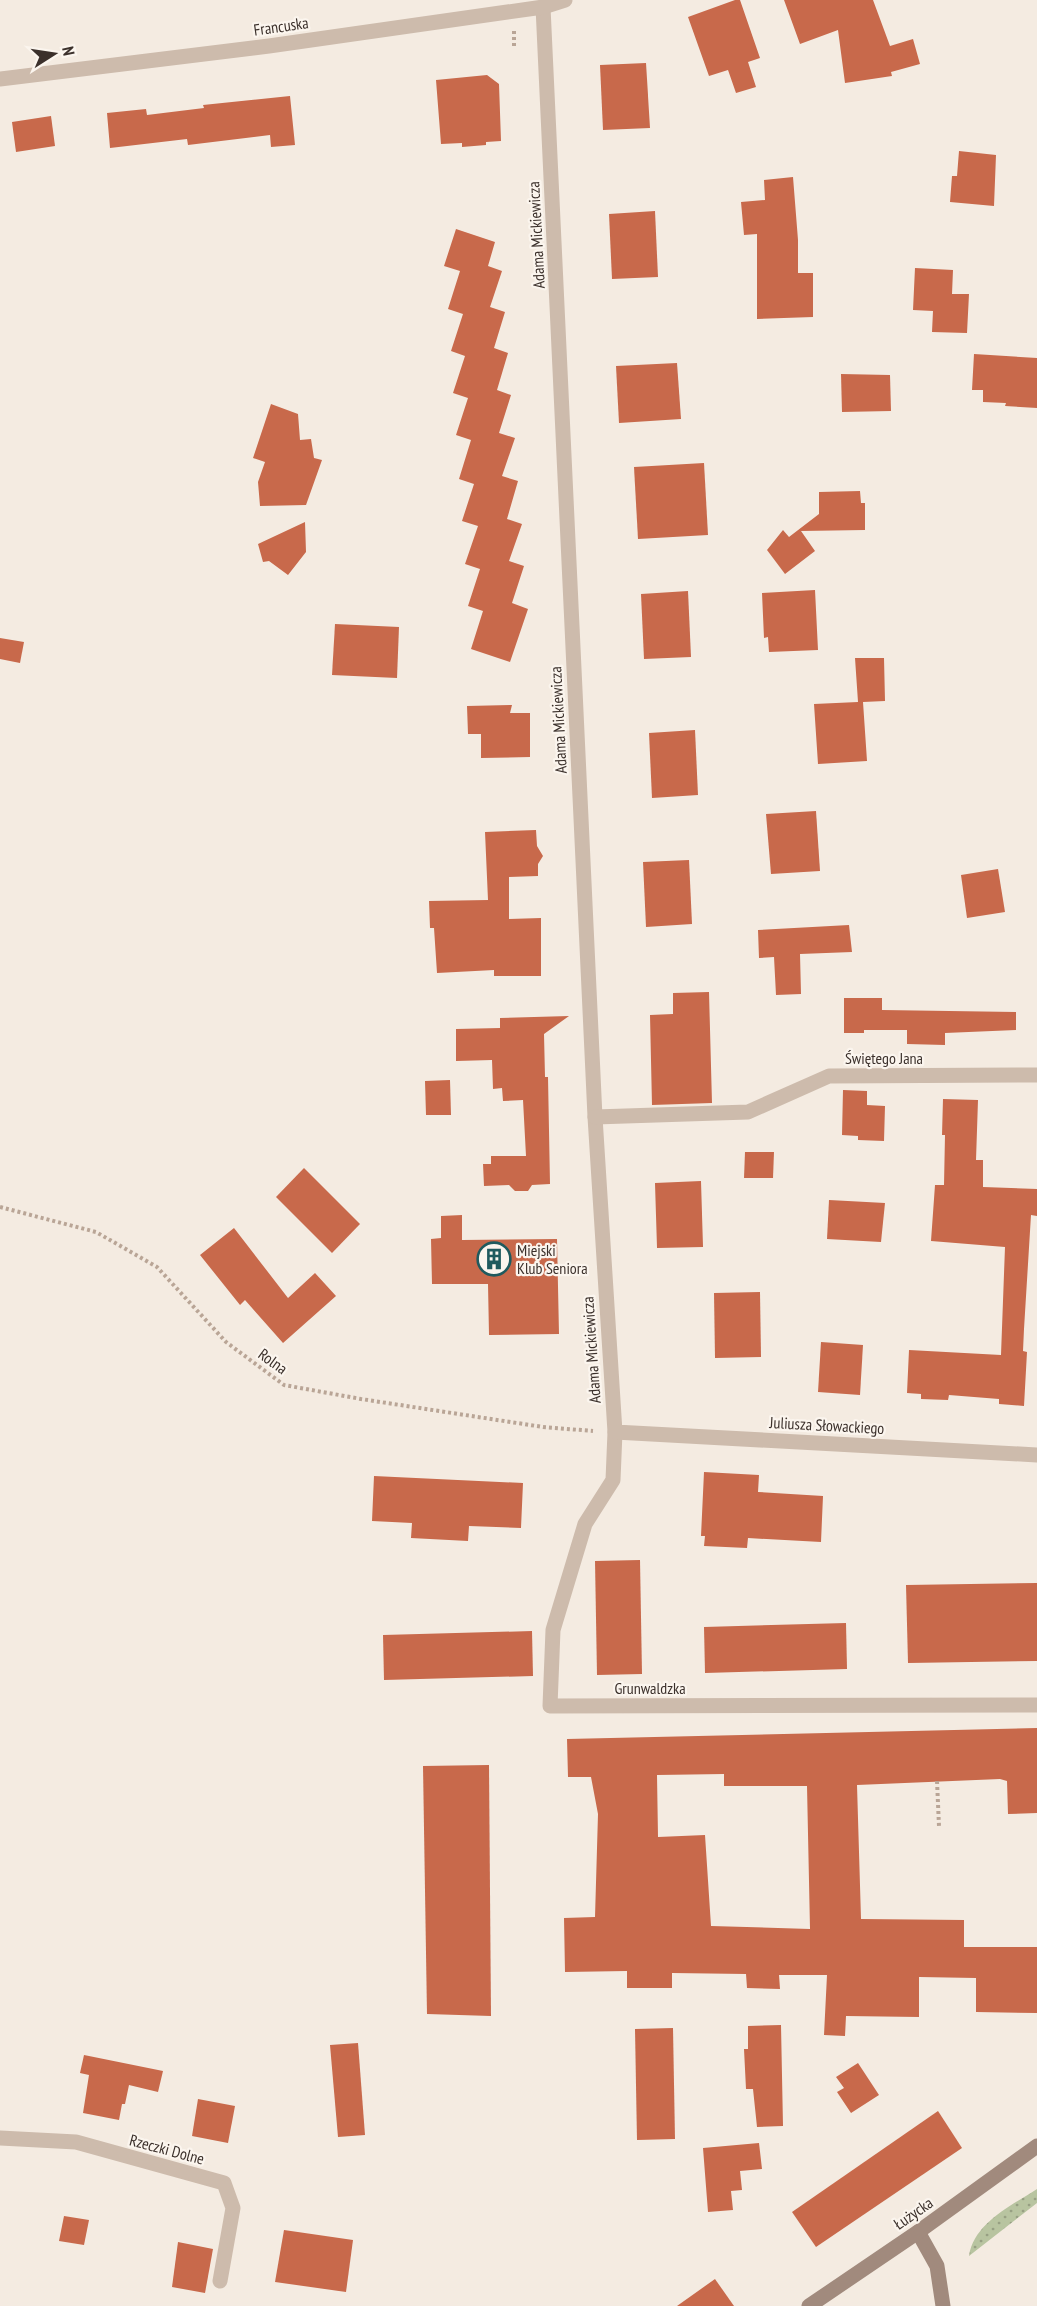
<svg xmlns="http://www.w3.org/2000/svg" width="1037" height="2306" font-family="'PT Sans Narrow',sans-serif">
	<style>
		.grass { fill: url(#grass-dots) }
		.building { fill: #c8694b; fill-rule: evenodd }
		.lines { fill: none; stroke-linecap: round; stroke-linejoin: round }
		.path { stroke: #b9a596; stroke-width: 4; stroke-dasharray: 3 3; stroke-linecap: butt }
		.lane { stroke: #cdbbac; stroke-width: 15 }
		.street { stroke: #cdbbac; stroke-width: 15 }
		.secondary { stroke: #a18a7d; stroke-width: 15 }
		.labels { text-anchor: middle; dominant-baseline: central; stroke-width: 4.5; stroke-linejoin: round; paint-order: stroke }
		.street-label { font-size: 16px; fill: #3b302b; stroke: #fbf5ee }
		.poi-label { font-size: 16px; fill: #3b302b; stroke: #fbf5ee; text-anchor: start }
	</style>
	<defs>
		<pattern id="grass-dots" width="8" height="8" patternUnits="userSpaceOnUse" patternTransform="scale(1.5)"><rect width="8" height="8" fill="#b8c4a0"/><path d="M2 2h.1M6 6h.1" fill="none" stroke="#97a083" stroke-width="1.8" stroke-linecap="round"/></pattern>
	</defs>
	<rect width="100%" height="100%" fill="#f4ebe1"/>
	<path class="grass" d="M 1037,2189 L 1037,2203 L 969,2256 C 974,2223 1011,2206 1037,2189 Z"/>
	<g class="building">
		<path d="M 735,0 L 740,0 L 760,58 L 748,62 L 756,87 L 736,93 L 728,70 L 709,76 L 688,17 Z"/>
		<path d="M 784,0 L 873,0 L 890,46 L 913,39 L 920,64 L 891,72 L 892,76 L 845,83 L 838,30 L 800,44 Z"/>
		<path d="M 646,63 L 650,128 L 603,130 L 600,65 Z"/>
		<path d="M 487,75 L 499,84 L 501,141 L 486,142 L 486,145 L 462,147 L 462,143 L 441,144 L 436,80 Z"/>
		<path d="M 290,96 L 295,145 L 271,147 L 270,135 L 188,145 L 187,139 L 110,148 L 107,113 L 146,109 L 147,115 L 204,108 L 203,105 Z"/>
		<path d="M 51,116 L 55,146 L 16,152 L 12,122 Z"/>
		<path d="M 959,151 L 996,155 L 994,206 L 950,202 L 952,176 L 957,176 Z"/>
		<path d="M 793,177 L 798,240 L 798,273 L 813,273 L 813,317 L 757,319 L 757,234 L 744,235 L 741,202 L 765,200 L 764,180 Z"/>
		<path d="M 655,211 L 658,277 L 612,279 L 609,214 Z"/>
		<path d="M 456,229 L 495,242 L 488,266 L 502,271 L 490,307 L 505,312 L 494,348 L 508,353 L 497,390 L 511,395 L 499,433 L 515,438 L 502,476 L 518,481 L 507,519 L 522,524 L 509,561 L 524,566 L 512,603 L 528,609 L 510,662 L 471,649 L 483,611 L 468,606 L 480,569 L 465,564 L 478,526 L 462,521 L 474,484 L 459,479 L 471,440 L 456,435 L 468,398 L 453,393 L 465,356 L 451,351 L 463,314 L 448,309 L 460,271 L 444,266 Z"/>
		<path d="M 915,268 L 953,270 L 952,294 L 969,294 L 967,333 L 932,332 L 933,311 L 913,310 Z"/>
		<path d="M 974,354 L 1037,358 L 1037,408 L 1005,406 L 1006,403 L 983,402 L 983,390 L 972,390 Z"/>
		<path d="M 677,363 L 681,419 L 619,423 L 616,366 Z"/>
		<path d="M 841,374 L 890,375 L 891,411 L 842,412 Z"/>
		<path d="M 271,404 L 298,414 L 300,440 L 311,439 L 314,458 L 322,460 L 306,505 L 260,506 L 258,482 L 265,462 L 253,458 Z"/>
		<path d="M 704,463 L 708,535 L 638,539 L 634,467 Z"/>
		<path d="M 860,491 L 861,503 L 865,503 L 865,530 L 801,531 L 815,551 L 785,574 L 767,550 L 783,530 L 789,537 L 819,514 L 819,492 Z"/>
		<path d="M 305,522 L 306,552 L 288,575 L 269,561 L 263,562 L 258,544 Z"/>
		<path d="M 815,590 L 818,650 L 769,652 L 768,637 L 764,638 L 762,593 Z"/>
		<path d="M 688,591 L 691,657 L 644,659 L 641,594 Z"/>
		<path d="M 335,624 L 399,627 L 397,678 L 332,675 Z"/>
		<path d="M 0,638 L 24,642 L 20,663 L 0,659 Z"/>
		<path d="M 855,658 L 884,658 L 885,701 L 863,702 L 867,761 L 818,764 L 814,704 L 858,702 Z"/>
		<path d="M 512,705 L 510,713 L 530,713 L 530,757 L 481,758 L 481,734 L 468,734 L 467,706 Z"/>
		<path d="M 695,730 L 698,795 L 652,798 L 649,733 Z"/>
		<path d="M 816,811 L 820,871 L 771,874 L 766,814 Z"/>
		<path d="M 536,830 L 537,846 L 543,856 L 538,864 L 538,876 L 509,877 L 509,919 L 541,918 L 541,976 L 494,976 L 494,970 L 437,973 L 434,928 L 430,928 L 429,901 L 488,900 L 485,832 Z"/>
		<path d="M 689,860 L 692,924 L 646,927 L 643,862 Z"/>
		<path d="M 998,869 L 1005,912 L 967,918 L 961,875 Z"/>
		<path d="M 849,925 L 852,952 L 800,954 L 801,994 L 776,995 L 774,957 L 759,958 L 758,930 Z"/>
		<path d="M 709,992 L 712,1103 L 652,1105 L 650,1015 L 673,1014 L 673,993 Z"/>
		<path d="M 844,998 L 882,998 L 882,1010 L 1016,1012 L 1016,1030 L 945,1033 L 945,1045 L 907,1044 L 907,1030 L 864,1030 L 864,1033 L 844,1033 Z"/>
		<path d="M 569,1016 L 544,1034 L 545,1077 L 548,1077 L 550,1184 L 532,1185 L 528,1191 L 515,1191 L 509,1185 L 484,1186 L 483,1164 L 491,1164 L 491,1156 L 526,1156 L 523,1100 L 503,1101 L 502,1088 L 493,1089 L 492,1060 L 456,1061 L 456,1029 L 500,1028 L 500,1018 Z"/>
		<path d="M 450,1080 L 451,1115 L 426,1115 L 425,1081 Z"/>
		<path d="M 843,1090 L 867,1091 L 867,1105 L 885,1106 L 884,1141 L 858,1140 L 858,1136 L 842,1135 Z"/>
		<path d="M 943,1099 L 978,1100 L 976,1160 L 983,1160 L 983,1187 L 1037,1189 L 1037,1216 L 1031,1215 L 1024,1329 L 1023,1351 L 1027,1352 L 1024,1406 L 999,1404 L 999,1399 L 949,1395 L 948,1400 L 921,1399 L 921,1394 L 907,1393 L 909,1350 L 1001,1355 L 1005,1247 L 931,1241 L 935,1185 L 944,1185 L 945,1135 L 942,1135 Z"/>
		<path d="M 745,1152 L 774,1152 L 773,1178 L 744,1178 Z"/>
		<path d="M 304,1168 L 360,1224 L 332,1253 L 276,1197 Z"/>
		<path d="M 701,1181 L 703,1247 L 657,1248 L 655,1183 Z"/>
		<path d="M 829,1200 L 885,1203 L 881,1242 L 827,1239 Z"/>
		<path d="M 462,1215 L 462,1240 L 557,1239 L 559,1334 L 489,1335 L 488,1284 L 432,1284 L 431,1239 L 441,1238 L 441,1216 Z"/>
		<path d="M 234,1228 L 288,1298 L 315,1273 L 336,1296 L 283,1343 L 245,1300 L 240,1305 L 200,1255 Z"/>
		<path d="M 760,1292 L 761,1357 L 715,1358 L 714,1293 Z"/>
		<path d="M 821,1342 L 863,1345 L 860,1395 L 818,1392 Z"/>
		<path d="M 704,1472 L 759,1475 L 758,1492 L 823,1496 L 821,1542 L 748,1538 L 747,1548 L 704,1546 L 705,1536 L 701,1536 Z"/>
		<path d="M 374,1476 L 523,1483 L 521,1528 L 469,1526 L 468,1541 L 411,1538 L 412,1523 L 372,1521 Z"/>
		<path d="M 640,1560 L 642,1674 L 597,1675 L 595,1561 Z"/>
		<path d="M 1037,1583 L 1037,1661 L 908,1663 L 906,1585 Z"/>
		<path d="M 846,1623 L 847,1669 L 705,1673 L 704,1627 Z"/>
		<path d="M 532,1631 L 533,1676 L 384,1680 L 383,1635 Z"/>
		<path d="M 1037,1728 L 1037,1813 L 1008,1814 L 1007,1781 L 1000,1779 L 857,1785 L 861,1919 L 964,1920 L 964,1947 L 1037,1947 L 1037,2013 L 976,2012 L 976,1978 L 919,1977 L 919,2017 L 846,2016 L 845,2036 L 824,2035 L 827,1975 L 779,1975 L 780,1989 L 747,1988 L 746,1974 L 672,1973 L 672,1988 L 627,1988 L 627,1971 L 565,1972 L 564,1918 L 595,1917 L 598,1814 L 591,1777 L 568,1777 L 567,1739 ZM 724,1774 L 724,1786 L 807,1786 L 810,1929 L 711,1926 L 705,1835 L 658,1837 L 657,1775 Z"/>
		<path d="M 489,1765 L 491,2016 L 427,2014 L 423,1766 Z"/>
		<path d="M 781,2025 L 783,2126 L 757,2127 L 753,2089 L 746,2089 L 744,2049 L 748,2049 L 748,2026 Z"/>
		<path d="M 673,2028 L 675,2139 L 637,2140 L 635,2029 Z"/>
		<path d="M 358,2043 L 365,2135 L 338,2137 L 330,2045 Z"/>
		<path d="M 84,2055 L 163,2071 L 158,2092 L 129,2085 L 125,2104 L 122,2104 L 119,2120 L 83,2113 L 89,2075 L 80,2073 Z"/>
		<path d="M 858,2063 L 879,2095 L 851,2113 L 837,2092 L 844,2088 L 836,2077 Z"/>
		<path d="M 198,2099 L 235,2106 L 228,2143 L 192,2136 Z"/>
		<path d="M 938,2111 L 962,2148 L 816,2247 L 792,2212 Z"/>
		<path d="M 759,2143 L 762,2169 L 740,2171 L 742,2190 L 731,2191 L 733,2210 L 708,2212 L 703,2148 Z"/>
		<path d="M 64,2216 L 89,2220 L 84,2245 L 59,2241 Z"/>
		<path d="M 284,2230 L 353,2240 L 346,2292 L 275,2282 Z"/>
		<path d="M 178,2242 L 213,2249 L 205,2293 L 172,2287 Z"/>
		<path d="M 715,2279 L 734,2306 L 677,2306 Z"/>
	</g>
	<g class="lines">
		<g class="path">
			<path d="M 514,46 L 514,31"/>
			<path d="M 0,1207 L 96,1232 L 157,1267 L 226,1342 L 284,1385 L 361,1399 L 543,1427 L 593,1431"/>
			<path d="M 937,1781 L 939,1826"/>
		</g>
		<path class="lane" d="M 615,1432 L 613,1480 L 585,1524 L 553,1630 L 550,1706 L 1037,1705"/>
		<g class="street">
			<path d="M 543,7 L 595,1117 L 615,1432 L 1037,1455"/>
			<path d="M 0,79 L 269,46 L 543,7 L 565,0"/>
			<path d="M 595,1117 L 748,1112 L 829,1076 L 1037,1075"/>
			<path d="M 0,2138 L 76,2142 L 224,2183 L 233,2208 L 220,2281"/>
		</g>
		<g class="secondary">
			<path d="M 918,2232 L 937,2266 L 943,2306"/>
			<path d="M 809,2306 L 918,2232 L 1037,2146"/>
		</g>
	</g>
	<defs>
		<g id="building-ring" transform="scale(1.725)"><circle r="9.5" fill="#fbf5ee" stroke="#1f5a5e" stroke-width="1.5"/><path d="M-4-6H4V6H1V3H-1V6H-4ZM-2.5-4.3h1.7v1.8h-1.7ZM.8-4.3h1.7v1.8H.8ZM-2.5-1h1.7V.8h-1.7ZM.8-1h1.7V.8H.8Z" fill="#1f5a5e"/></g>
	</defs>
	<g fill-rule="evenodd">
		<use href="#building-ring" x="494" y="1259"/>
	</g>
	<g class="labels">
		<g class="street-label">
			<text transform="translate(281 26) rotate(-8)">Francuska</text>
			<text transform="translate(536 235) rotate(-93)">Adama Mickiewicza</text>
			<text transform="translate(558 720) rotate(-93)">Adama Mickiewicza</text>
			<text x="884" y="1058">Świętego Jana</text>
			<text transform="translate(591 1350) rotate(-94)">Adama Mickiewicza</text>
			<text transform="translate(273 1361) rotate(36)">Rolna</text>
			<text transform="translate(827 1425) rotate(3)">Juliusza Słowackiego</text>
			<text x="650" y="1688">Grunwaldzka</text>
			<text transform="translate(167 2149) rotate(15)">Rzeczki Dolne</text>
			<text transform="translate(913 2213) rotate(-35)">Łużycka</text>
		</g>
		<g class="poi-label">
			<text x="517" y="1250">Miejski<tspan x="517" dy="18">Klub Seniora</tspan></text>
		</g>
	</g>
	<g transform="translate(54 54) rotate(78)" stroke="#fbf5ee" stroke-width="4.5" paint-order="stroke">
	<path d="M0-4.5L10 22L0 15L-10 22Z" fill="#3b302b"/>
	<text y="-9" font-size="16" font-weight="bold" text-anchor="middle" fill="#3b302b">N</text>
	</g>
</svg>
